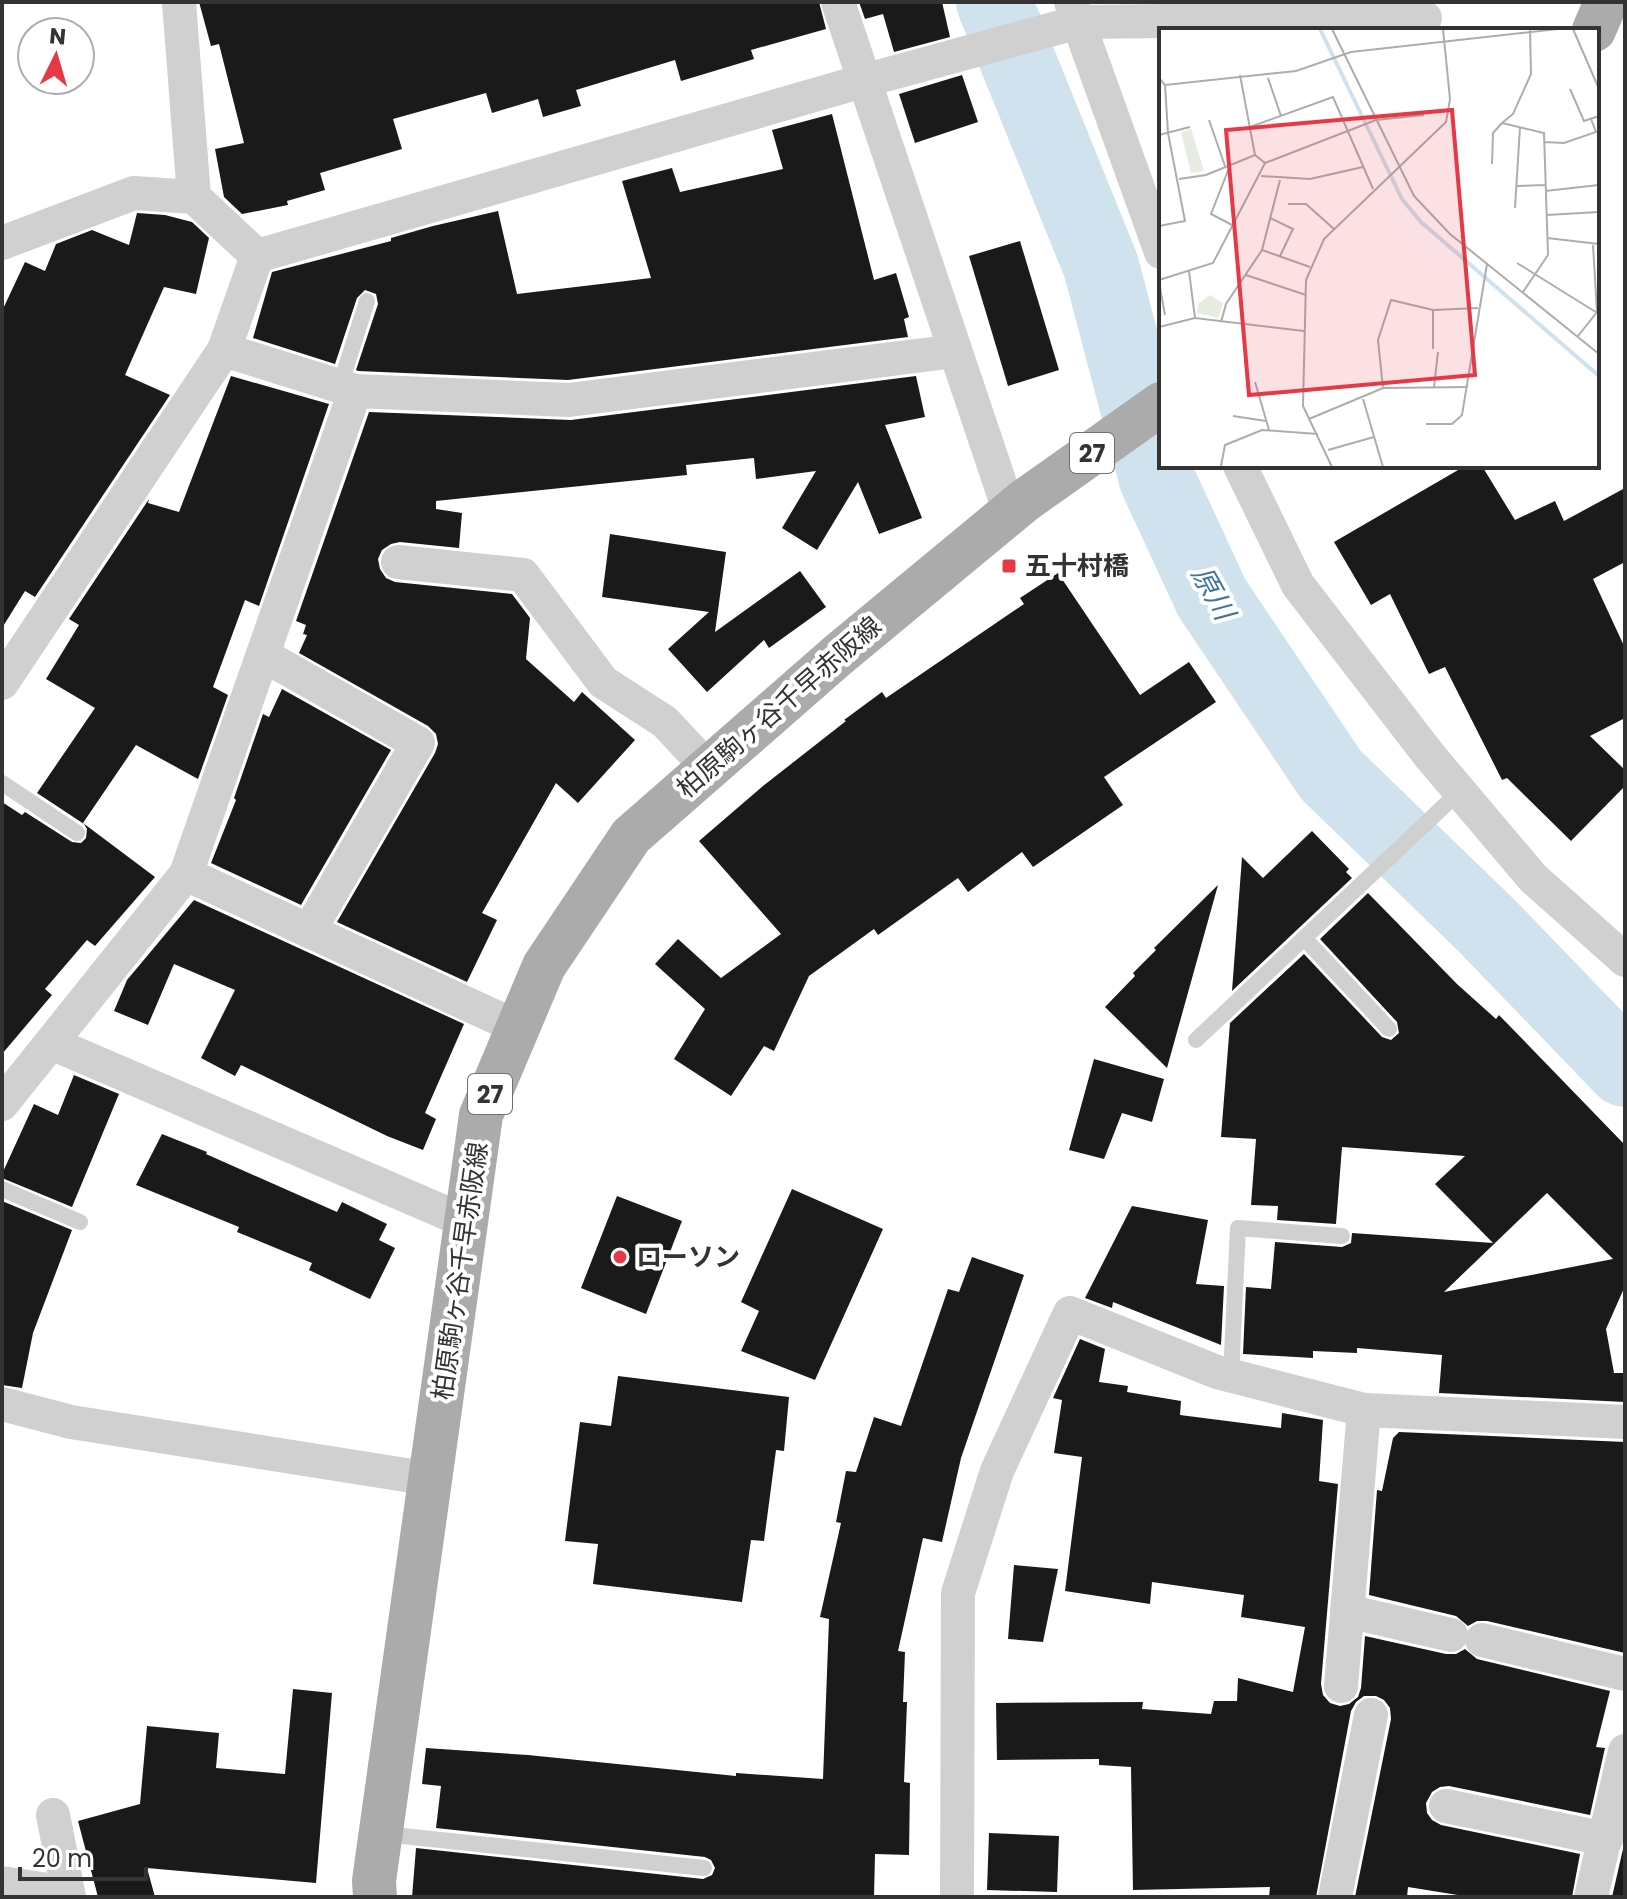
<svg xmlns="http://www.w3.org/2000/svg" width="1627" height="1899" font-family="Poppins,'Noto Sans JP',sans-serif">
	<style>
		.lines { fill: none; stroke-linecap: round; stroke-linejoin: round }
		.river { stroke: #cfe2ee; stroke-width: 76 }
		.building { fill: #1a1a1a; fill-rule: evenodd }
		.service { stroke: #d0d0d0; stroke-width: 16 }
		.minor { stroke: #d0d0d0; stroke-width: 34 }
		.primary { stroke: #ababab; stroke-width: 44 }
		.poi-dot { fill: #e63946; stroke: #fff; stroke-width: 3 }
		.labels { text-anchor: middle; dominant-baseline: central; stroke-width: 8; stroke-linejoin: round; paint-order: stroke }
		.shield { fill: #fff; stroke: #707070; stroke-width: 2 }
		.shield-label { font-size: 24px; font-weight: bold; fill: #333 }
		.poi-label { font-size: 26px; font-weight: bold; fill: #333; stroke: #fff; text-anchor: start }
		.street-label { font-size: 26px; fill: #333; stroke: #fff }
		.water-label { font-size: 28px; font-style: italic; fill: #3f7597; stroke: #fff }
		.inset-river { fill: none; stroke: #cfe2ee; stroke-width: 4 }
		.inset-road { fill: none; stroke: #adadad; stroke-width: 2 }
		.view { fill: #e63946; fill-opacity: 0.15; stroke: #e63946; stroke-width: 4 }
		.inset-edge { fill: none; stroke: #333; stroke-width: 4 }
	</style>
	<rect width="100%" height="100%" fill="#fff"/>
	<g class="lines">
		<path class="river" d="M 994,2 L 1101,266 L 1157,479 L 1212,598 L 1331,775 L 1487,926 L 1625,1069"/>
	</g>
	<g class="building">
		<path d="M 199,2 L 819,2 L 826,29 L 751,50 L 754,59 L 681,81 L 675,60 L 576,90 L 581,106 L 543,117 L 538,99 L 492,113 L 486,93 L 393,119 L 402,149 L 320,173 L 325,190 L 287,201 L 288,205 L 242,214 L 224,197 L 215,149 L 244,143 L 219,44 L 211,46 Z"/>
		<path d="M 859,2 L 942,2 L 950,37 L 894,52 L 883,14 L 865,19 Z"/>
		<path d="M 962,75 L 978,122 L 915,143 L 899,94 Z"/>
		<path d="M 832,114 L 874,280 L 896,273 L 909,317 L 904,319 L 908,337 L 568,380 L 358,371 L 356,370 L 378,304 L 376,294 L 365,290 L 357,298 L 335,364 L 253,338 L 272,272 L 391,241 L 391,238 L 433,226 L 498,211 L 517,294 L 651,278 L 622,181 L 672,168 L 680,192 L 783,169 L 772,130 Z"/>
		<path d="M 137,213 L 165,215 L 192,222 L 209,238 L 196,294 L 164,287 L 125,375 L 170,395 L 35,597 L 25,591 L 2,628 L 2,311 L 25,262 L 45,271 L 56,244 L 92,230 L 129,245 Z"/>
		<path d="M 1020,241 L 1059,370 L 1008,386 L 969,256 Z"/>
		<path d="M 231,376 L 329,404 L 259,606 L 245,600 L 213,687 L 228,695 L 198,779 L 136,745 L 83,823 L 155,877 L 95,946 L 87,940 L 45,989 L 52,995 L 2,1054 L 2,802 L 22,815 L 25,812 L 72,842 L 81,843 L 86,838 L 87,829 L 84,824 L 37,793 L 95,708 L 46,679 L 79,625 L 69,619 L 149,499 L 148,503 L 179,512 Z"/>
		<path d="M 916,376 L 925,417 L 885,425 L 922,518 L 879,534 L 858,482 L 817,550 L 782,528 L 816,471 L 756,479 L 754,458 L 686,465 L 687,475 L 436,501 L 436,509 L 462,513 L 459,548 L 400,542 L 391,544 L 382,550 L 378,559 L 380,569 L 386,578 L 395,582 L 512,594 L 530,618 L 526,659 L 574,702 L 582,692 L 635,740 L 578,803 L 556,783 L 482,913 L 497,920 L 467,982 L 337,922 L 435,753 L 438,744 L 436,734 L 428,726 L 299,653 L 307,635 L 303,634 L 306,625 L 296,621 L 369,412 L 571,420 Z"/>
		<path d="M 1465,466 L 1482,466 L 1515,520 L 1555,501 L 1564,521 L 1625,488 L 1625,562 L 1593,579 L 1625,648 L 1625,718 L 1590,736 L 1625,770 L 1625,786 L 1571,841 L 1507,778 L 1502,780 L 1445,667 L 1429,674 L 1390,594 L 1371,605 L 1334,542 Z"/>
		<path d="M 610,534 L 726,552 L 715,632 L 800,571 L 826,607 L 769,648 L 764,640 L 707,692 L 668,649 L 709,612 L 602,597 Z"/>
		<path d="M 1058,573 L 1140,695 L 1189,662 L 1216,702 L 1104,777 L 1123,805 L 1033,867 L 1022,852 L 968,892 L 958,878 L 878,935 L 874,929 L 809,976 L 774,1051 L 764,1046 L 731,1096 L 674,1059 L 705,1009 L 655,964 L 678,939 L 721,978 L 781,934 L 699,841 L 763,786 L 846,721 L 844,720 L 882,692 L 886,698 L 1024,604 L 1020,598 Z"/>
		<path d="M 282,689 L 391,750 L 301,905 L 211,863 L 236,800 L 234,798 L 263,714 L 269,717 Z"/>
		<path d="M 1312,831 L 1349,869 L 1346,872 L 1352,878 L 1232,991 L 1242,857 L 1263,878 Z"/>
		<path d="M 1218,885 L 1167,1068 L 1105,1007 L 1135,976 L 1133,973 L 1156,950 L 1154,948 Z"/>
		<path d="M 1368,893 L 1457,984 L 1496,1019 L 1499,1015 L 1625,1145 L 1625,1286 L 1606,1329 L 1614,1373 L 1625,1373 L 1625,1402 L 1439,1393 L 1442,1355 L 1357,1348 L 1357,1353 L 1313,1351 L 1313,1358 L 1243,1354 L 1246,1287 L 1271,1289 L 1275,1242 L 1342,1247 L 1351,1243 L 1352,1233 L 1493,1243 L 1435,1184 L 1465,1156 L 1342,1147 L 1336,1224 L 1277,1220 L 1278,1206 L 1251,1205 L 1256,1139 L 1221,1137 L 1230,1023 L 1304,954 L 1382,1037 L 1391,1040 L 1399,1033 L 1397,1022 L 1320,939 ZM 1547,1193 L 1613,1259 L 1444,1292 L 1494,1244 Z"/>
		<path d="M 194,900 L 464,1024 L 425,1113 L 436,1119 L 423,1150 L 387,1136 L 241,1065 L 235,1076 L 201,1058 L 235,990 L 174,964 L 148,1025 L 114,1011 L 127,980 Z"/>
		<path d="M 1094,1059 L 1164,1079 L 1152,1122 L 1122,1113 L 1104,1159 L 1069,1150 Z"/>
		<path d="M 74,1075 L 119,1094 L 72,1207 L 2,1178 L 2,1174 L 34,1104 L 58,1115 Z"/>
		<path d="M 162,1134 L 207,1152 L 206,1154 L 337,1212 L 342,1202 L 387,1224 L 379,1240 L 395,1248 L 370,1299 L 309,1270 L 312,1263 L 237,1232 L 239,1227 L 136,1185 Z"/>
		<path d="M 792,1189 L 883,1229 L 815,1380 L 741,1351 L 759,1311 L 741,1302 Z"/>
		<path d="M 617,1196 L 682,1221 L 646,1314 L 581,1288 Z"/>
		<path d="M 2,1201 L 72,1230 L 33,1333 L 22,1388 L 2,1385 Z"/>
		<path d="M 1132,1206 L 1208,1220 L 1196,1284 L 1224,1286 L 1221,1345 L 1113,1302 L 1112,1308 L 1085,1298 Z"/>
		<path d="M 972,1257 L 1024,1275 L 961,1458 L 942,1542 L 923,1538 L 898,1651 L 905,1652 L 903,1702 L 907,1702 L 904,1782 L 910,1783 L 909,1855 L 875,1854 L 874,1897 L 412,1897 L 416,1848 L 703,1879 L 712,1875 L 715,1868 L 711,1860 L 705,1857 L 436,1828 L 441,1786 L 422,1784 L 426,1748 L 528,1755 L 736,1776 L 736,1773 L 823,1779 L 829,1619 L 820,1617 L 841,1523 L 836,1522 L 846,1471 L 856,1472 L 874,1417 L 901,1426 L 948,1289 L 959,1292 Z"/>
		<path d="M 1080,1339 L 1105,1349 L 1099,1382 L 1128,1386 L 1127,1392 L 1181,1401 L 1180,1415 L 1281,1428 L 1282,1413 L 1323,1420 L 1319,1481 L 1338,1484 L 1321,1684 L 1323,1695 L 1330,1703 L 1340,1706 L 1349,1704 L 1358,1697 L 1361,1688 L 1365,1636 L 1446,1654 L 1456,1654 L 1465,1649 L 1477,1659 L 1610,1691 L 1596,1747 L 1605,1748 L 1590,1815 L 1449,1786 L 1440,1787 L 1432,1792 L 1426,1803 L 1427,1813 L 1432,1820 L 1441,1825 L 1580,1854 L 1572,1897 L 1470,1897 L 1408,1887 L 1407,1897 L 1355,1897 L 1391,1719 L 1390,1708 L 1384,1700 L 1376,1696 L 1364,1696 L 1356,1702 L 1351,1711 L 1316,1897 L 1269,1897 L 1270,1887 L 1133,1890 L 1131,1767 L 1099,1765 L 1099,1759 L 997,1760 L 996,1703 L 1143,1702 L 1142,1709 L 1211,1714 L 1214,1701 L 1237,1701 L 1238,1678 L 1293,1692 L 1305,1627 L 1241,1617 L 1244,1595 L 1152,1582 L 1150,1604 L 1065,1591 L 1082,1457 L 1054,1453 L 1062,1400 L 1053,1398 Z"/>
		<path d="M 618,1376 L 789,1397 L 784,1451 L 776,1450 L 764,1541 L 751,1540 L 742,1602 L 593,1584 L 598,1544 L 565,1541 L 580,1422 L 611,1426 Z"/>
		<path d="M 1399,1432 L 1625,1442 L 1625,1653 L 1487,1621 L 1477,1621 L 1468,1626 L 1456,1616 L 1369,1595 L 1377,1490 L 1382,1491 L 1393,1438 Z"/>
		<path d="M 1014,1565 L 1058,1569 L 1043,1642 L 1008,1639 Z"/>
		<path d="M 293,1689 L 332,1693 L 316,1883 L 147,1868 L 155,1897 L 98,1897 L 78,1821 L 140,1804 L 147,1726 L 219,1733 L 216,1768 L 285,1774 Z"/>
		<path d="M 989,1833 L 1059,1836 L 1057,1892 L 987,1890 Z"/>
		<path d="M 1625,1844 L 1625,1897 L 1612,1897 L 1623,1849 Z"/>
	</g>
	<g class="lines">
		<g class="service">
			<path d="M 340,386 L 367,301"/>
			<path d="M 2,783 L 77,833"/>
			<path d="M 1305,939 L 1389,1029"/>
			<path d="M 1196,1040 L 1460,791"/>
			<path d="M 2,1189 L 80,1222"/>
			<path d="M 1231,1376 L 1238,1228 L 1342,1236"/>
			<path d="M 384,1834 L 704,1868"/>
		</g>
		<g class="minor">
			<path d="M 179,2 L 194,197"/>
			<path d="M 838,2 L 1010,513"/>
			<path d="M 1071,2 L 1161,252"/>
			<path d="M 2,243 L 134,193 L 194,197 L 257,256"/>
			<path d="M 257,256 L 863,81 L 1079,22 L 1425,18"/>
			<path d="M 224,350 L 355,391 L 569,400 L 955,351"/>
			<path d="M 1240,466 L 1298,585 L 1429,755 L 1533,878 L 1625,960"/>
			<path d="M 398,562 L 523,575 L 603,682 L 665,722 L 708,768"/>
			<path d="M 263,655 L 418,743 L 309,931"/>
			<path d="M 2,683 L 224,350 L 257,256"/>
			<path d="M 186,874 L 519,1028"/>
			<path d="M 51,1043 L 467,1222"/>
			<path d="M 2,1104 L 186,874 L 355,391"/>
			<path d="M 2,1404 L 71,1422 L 431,1479"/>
			<path d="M 1347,1611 L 1451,1635"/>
			<path d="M 1482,1640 L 1625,1674"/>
			<path d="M 1341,1686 L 1364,1410"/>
			<path d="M 1446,1806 L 1606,1839"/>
			<path d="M 53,1815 L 69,1897"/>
			<path d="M 2,1883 L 68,1893"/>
			<path d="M 957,1897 L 958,1593 L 997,1471 L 1070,1313 L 1217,1372 L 1364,1410 L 1625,1422"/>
			<path d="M 1335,1897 L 1371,1715"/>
			<path d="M 1591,1897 L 1625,1751"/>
		</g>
		<g class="primary">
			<path d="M 1594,30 L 1606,2"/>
			<path d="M 375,1897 L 374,1881 L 481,1115 L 544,966 L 631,836 L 838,655 L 1024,501 L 1161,404"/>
		</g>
	</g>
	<g class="poi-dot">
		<rect x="1001" y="558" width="16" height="16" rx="4"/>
		<circle cx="620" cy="1257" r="8"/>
	</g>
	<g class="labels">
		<g class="shield">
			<rect x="1070" y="433" width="44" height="40" rx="6"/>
			<rect x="468" y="1074" width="44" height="40" rx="6"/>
		</g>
		<g class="shield-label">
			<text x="1092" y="453">27</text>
			<text x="490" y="1094">27</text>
		</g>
		<g class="poi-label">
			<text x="1025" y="566">五十村橋</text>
			<text x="636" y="1257">ローソン</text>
		</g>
		<g class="street-label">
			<text transform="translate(779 707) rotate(-41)">柏原駒ヶ谷千早赤阪線</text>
			<text transform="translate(460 1271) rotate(-82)">柏原駒ヶ谷千早赤阪線</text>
		</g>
		<g class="water-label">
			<text transform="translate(1213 593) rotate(61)">原川</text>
		</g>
	</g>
	<g transform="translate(1159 28)">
		<rect width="440" height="440" fill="#fff"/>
		<path d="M 32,101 L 45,143 L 32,145 L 22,104 ZM 51,267 L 64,275 L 59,290 L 38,285 L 39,276 Z" fill="#e6ecdf"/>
		<path class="inset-river" d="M 161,1 L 243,171 L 262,194 L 440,348"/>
		<path class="inset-road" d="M 173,1 L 255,168 L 291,206 L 440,326M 414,1 L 440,61M 81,47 L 96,127 L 106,135M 0,50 L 6,57 L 9,105 L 26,193 L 0,198M 109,50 L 122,88M 6,57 L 137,43 L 192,24 L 399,1M 411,61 L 425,93 L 440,88M 50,92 L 66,138M 91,99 L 174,69 L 214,161M 0,107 L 31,99M 385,114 L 405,115 L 437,104 L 432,91M 72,135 L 52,186 L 75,198M 106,135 L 217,92 L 265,87M 333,136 L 334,105 L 343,95M 102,148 L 151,151 L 204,139M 20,151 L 47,147 L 96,127M 358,158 L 386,157M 386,163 L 440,157M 129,176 L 147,176 L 175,201M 356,180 L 361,99M 387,187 L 440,184M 111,190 L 134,201 L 121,228M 388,210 L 440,216M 103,222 L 151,239M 358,235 L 440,286M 30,243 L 36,290M 87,247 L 147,267M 0,252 L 54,235 L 106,135M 0,254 L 6,287M 364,264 L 389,227 L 385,105 L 343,95 L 354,86 L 372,46 L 371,1M 274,282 L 274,321M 62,294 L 67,276 L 103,222 L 121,152M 0,299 L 36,290 L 145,303M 419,308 L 438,284 L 434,217M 96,354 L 110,402M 275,359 L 279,324M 224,360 L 219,312 L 232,272 L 274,282 L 319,280M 204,371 L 224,439M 74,388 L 107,393M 150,391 L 224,360 L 309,359M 267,396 L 293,396 L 303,387 L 328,236M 169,422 L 215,409M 62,438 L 66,417 L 103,402 L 159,406M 45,439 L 81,439M 173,439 L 144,378 L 147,252 L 165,211 L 287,94 L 291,71 L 284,1"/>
		<path class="view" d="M 293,82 L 316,347 L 90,367 L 67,102 Z"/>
		<rect width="440" height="440" class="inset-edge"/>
	</g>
	<rect width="1627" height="1899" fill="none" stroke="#333333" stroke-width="8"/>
	<g transform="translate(56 56) rotate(5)"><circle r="38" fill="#ffffff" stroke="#adadad" stroke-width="2"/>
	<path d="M0-6L14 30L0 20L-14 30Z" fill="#e63946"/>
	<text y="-12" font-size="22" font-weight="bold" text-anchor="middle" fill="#333333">N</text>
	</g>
	<path d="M20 1867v12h126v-12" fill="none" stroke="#333333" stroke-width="4"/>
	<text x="32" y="1867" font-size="24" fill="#333333" stroke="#ffffff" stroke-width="6" paint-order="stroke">20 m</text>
</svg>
